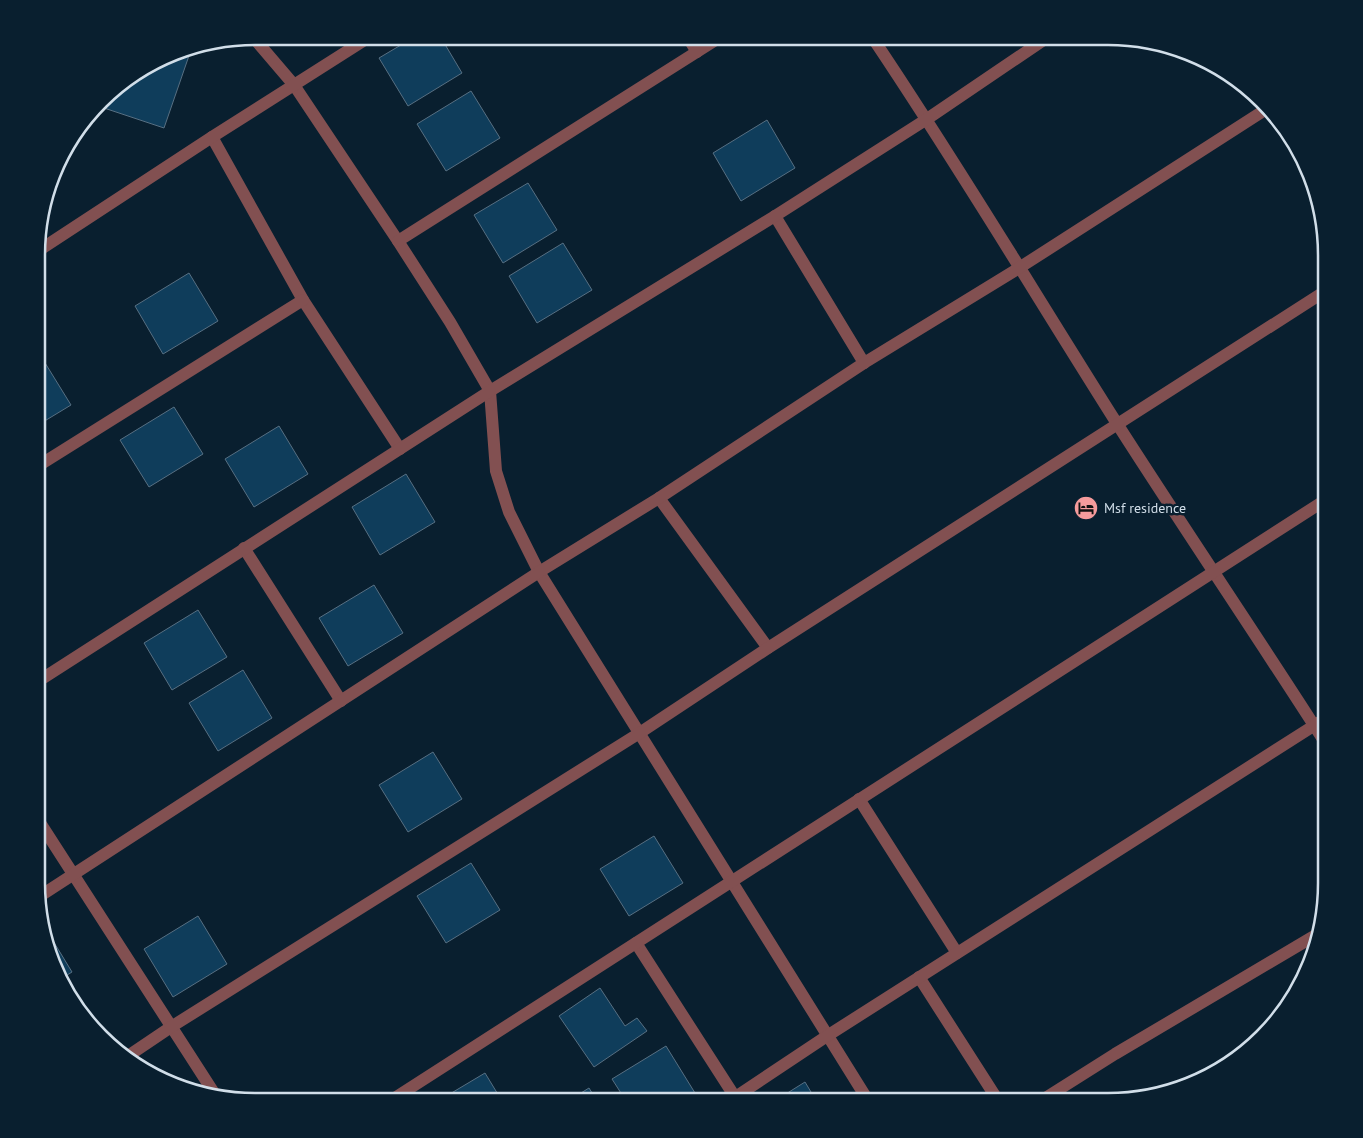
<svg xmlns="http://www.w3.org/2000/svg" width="1363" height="1138" font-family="'PT Sans',sans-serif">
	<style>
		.building { fill: #0f3d5b; stroke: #576f82 }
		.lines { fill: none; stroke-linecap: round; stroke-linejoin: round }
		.street { stroke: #825051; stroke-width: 12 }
		.labels { text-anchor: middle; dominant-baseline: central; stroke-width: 5; stroke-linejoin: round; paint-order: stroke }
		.poi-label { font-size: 14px; fill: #d1dee9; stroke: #091f2f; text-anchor: start }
		.rim { fill: none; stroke: #d1dee9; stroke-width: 2.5 }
	</style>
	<rect width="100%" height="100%" fill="#091f2f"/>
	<g class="building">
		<path d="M 416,36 L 440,36 L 462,73 L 408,106 L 379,58 Z"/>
		<path d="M 192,47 L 164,128 L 98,106 L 111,90 L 184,48 Z"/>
		<path d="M 471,91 L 500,138 L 446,171 L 417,124 Z"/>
		<path d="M 767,120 L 795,168 L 741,201 L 713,153 Z"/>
		<path d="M 528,183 L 557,230 L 503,263 L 474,215 Z"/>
		<path d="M 563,243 L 592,290 L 537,323 L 509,276 Z"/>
		<path d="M 189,273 L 218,321 L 163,354 L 135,306 Z"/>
		<path d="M 42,358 L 71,405 L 38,425 L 38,360 Z"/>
		<path d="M 174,407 L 203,454 L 149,487 L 120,440 Z"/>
		<path d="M 279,426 L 308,474 L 254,507 L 225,459 Z"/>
		<path d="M 406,474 L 435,522 L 380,555 L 352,507 Z"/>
		<path d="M 374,585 L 403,633 L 348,666 L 319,618 Z"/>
		<path d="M 198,610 L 227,657 L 172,690 L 144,643 Z"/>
		<path d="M 243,670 L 272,718 L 218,751 L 189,703 Z"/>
		<path d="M 433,752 L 462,799 L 408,832 L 379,785 Z"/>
		<path d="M 654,836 L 683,883 L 629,916 L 600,869 Z"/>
		<path d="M 471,863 L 500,910 L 446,943 L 417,896 Z"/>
		<path d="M 198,916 L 227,964 L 173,997 L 144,949 Z"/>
		<path d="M 44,926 L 72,972 L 59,980 Z"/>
		<path d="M 600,988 L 625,1026 L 637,1018 L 647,1031 L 594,1067 L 559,1016 Z"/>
		<path d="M 666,1046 L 695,1093 L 681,1102 L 626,1101 L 612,1079 Z"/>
		<path d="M 485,1073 L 502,1101 L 438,1101 Z"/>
		<path d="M 805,1082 L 817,1102 L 773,1102 Z"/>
		<path d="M 589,1088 L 597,1101 L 568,1101 Z"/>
	</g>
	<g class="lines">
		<g class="street">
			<path d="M 687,36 L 697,52"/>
			<path d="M 253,37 L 294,85 L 398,241 L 450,322 L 490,391 L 496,471 L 509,512 L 539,572 L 869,1102"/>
			<path d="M 872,37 C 957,163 1035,294 1116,422 C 1185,530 1257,636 1326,744"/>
			<path d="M 212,137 L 303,300 L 400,449"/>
			<path d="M 775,216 L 864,363"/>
			<path d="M 398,241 L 722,36"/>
			<path d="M 38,251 L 212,137 L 371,36"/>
			<path d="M 38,466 L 303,300"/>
			<path d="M 659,498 L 768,648"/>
			<path d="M 244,548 L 341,701"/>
			<path d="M 37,682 L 490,391 L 775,216 L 927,119 L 1048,37"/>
			<path d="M 859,799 L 957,953"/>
			<path d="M 37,818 L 216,1096"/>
			<path d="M 37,898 L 539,572 L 659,498 L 864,363 L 1019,268 L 1268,108"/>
			<path d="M 636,943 L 735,1097"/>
			<path d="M 919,977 L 999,1102"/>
			<path d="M 128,1056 L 171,1027 L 638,734 L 768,648 L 1327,290"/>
			<path d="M 390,1101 L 1327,499"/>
			<path d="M 728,1102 L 827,1036 L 1326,718"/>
			<path d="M 1039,1102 L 1115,1054 L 1316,935"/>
		</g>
	</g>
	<defs>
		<g id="hotel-disc" transform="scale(1.25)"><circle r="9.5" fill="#f59b9c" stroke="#091f2f"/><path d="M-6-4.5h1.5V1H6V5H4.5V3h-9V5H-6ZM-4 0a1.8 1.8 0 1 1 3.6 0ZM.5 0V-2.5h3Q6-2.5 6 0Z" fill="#111"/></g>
	</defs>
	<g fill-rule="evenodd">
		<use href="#hotel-disc" x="1086" y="508"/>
	</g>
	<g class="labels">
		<g class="poi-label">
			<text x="1104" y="508">Msf residence</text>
		</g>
	</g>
	<path d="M0 0H1363V1138H0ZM255 45H1108A210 210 0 0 1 1318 255V883A210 210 0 0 1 1108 1093H255A210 210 0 0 1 45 883V255A210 210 0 0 1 255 45Z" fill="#091f2f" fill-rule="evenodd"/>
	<path class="rim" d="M255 45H1108A210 210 0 0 1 1318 255V883A210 210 0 0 1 1108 1093H255A210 210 0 0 1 45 883V255A210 210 0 0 1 255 45Z"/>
</svg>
